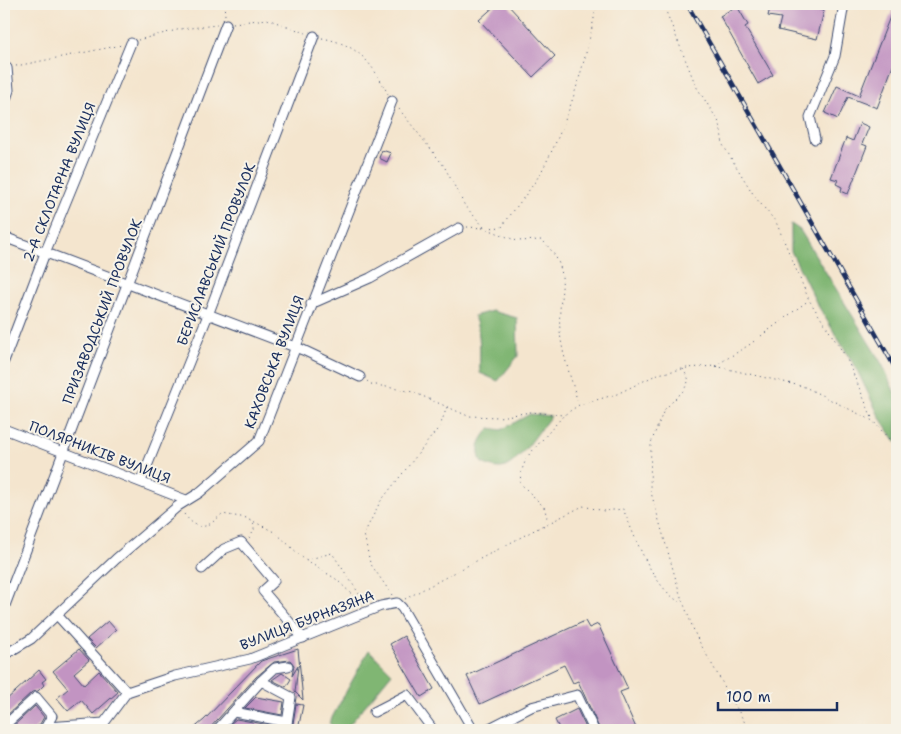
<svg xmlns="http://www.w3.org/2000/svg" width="901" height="734" font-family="'Shantell Sans',sans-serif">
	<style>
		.forest { fill: #80b673; stroke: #4e7268 }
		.building { fill: #c294c2 }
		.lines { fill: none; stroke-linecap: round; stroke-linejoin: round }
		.minor-casing { stroke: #3c4a6f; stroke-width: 11 }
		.path { stroke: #3c4a6f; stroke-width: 1; stroke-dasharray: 1 4; stroke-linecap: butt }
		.minor { stroke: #fff; stroke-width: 9 }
		.rail-casing { stroke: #1b2f5e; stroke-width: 4.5 }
		.rail { stroke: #f7f3e8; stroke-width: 2.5; stroke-dasharray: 8; stroke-linecap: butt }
		.labels { text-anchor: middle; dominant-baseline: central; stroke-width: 4; stroke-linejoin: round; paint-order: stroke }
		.street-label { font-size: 14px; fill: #1b2f5e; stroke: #f7f3e8 }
	</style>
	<rect width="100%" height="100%" fill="#f7f3e8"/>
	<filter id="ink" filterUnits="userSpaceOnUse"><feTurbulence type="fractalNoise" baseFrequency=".02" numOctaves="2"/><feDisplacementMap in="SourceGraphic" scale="10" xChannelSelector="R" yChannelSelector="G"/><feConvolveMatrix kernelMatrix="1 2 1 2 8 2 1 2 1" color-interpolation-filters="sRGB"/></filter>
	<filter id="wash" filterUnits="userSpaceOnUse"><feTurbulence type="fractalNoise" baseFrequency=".0096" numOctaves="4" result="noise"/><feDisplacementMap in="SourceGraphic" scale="20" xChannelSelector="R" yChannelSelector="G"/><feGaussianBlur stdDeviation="1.12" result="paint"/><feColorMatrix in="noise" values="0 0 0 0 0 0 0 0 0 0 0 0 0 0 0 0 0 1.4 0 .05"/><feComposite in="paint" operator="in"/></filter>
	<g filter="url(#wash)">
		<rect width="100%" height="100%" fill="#f4e5ce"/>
		<g class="forest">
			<path d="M 791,224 L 800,230 L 882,364 L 897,398 L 897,443 L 880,418 L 856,368 L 817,304 L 791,251 Z"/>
			<path d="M 492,311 L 517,318 L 518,356 L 498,381 L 480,373 C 479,351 482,337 474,316 Z"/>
			<path d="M 530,414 L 551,416 C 539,430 521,460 505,467 C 498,470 489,466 482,463 C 475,448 480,440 490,428 L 501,430 Z"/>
			<path d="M 369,650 L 392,673 L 345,730 L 338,730 L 329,723 Z"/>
		</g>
		<g id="blocks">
			<g class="building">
				<path d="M 497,4 L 507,4 L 555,56 L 533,77 L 479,20 Z"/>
				<path d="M 771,4 L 818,4 L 817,9 L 824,11 L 817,39 L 778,30 L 781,18 L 768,16 Z"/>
				<path d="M 895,4 L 897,4 L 897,55 L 877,108 L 848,97 L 838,119 L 825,113 L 837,86 L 859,96 Z"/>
				<path d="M 737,6 L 748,25 L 745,27 L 773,75 L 758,84 L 720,16 Z"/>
				<path d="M 860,123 L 869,127 L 862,144 L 867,146 L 848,194 L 841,191 L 842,187 L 836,184 L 838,180 L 831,178 L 846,138 L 853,141 Z"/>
				<path d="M 382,150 L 391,153 L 387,162 L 379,158 Z"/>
				<path d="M 108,621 L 116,630 L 96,648 L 87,639 Z"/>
				<path d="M 585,621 L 589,628 L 598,624 L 628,689 L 620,692 L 636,728 L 631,730 L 600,730 L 578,681 L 573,683 L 564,665 L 480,704 L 467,676 Z"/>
				<path d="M 404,636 L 434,689 L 421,697 L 390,644 Z"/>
				<path d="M 79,649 L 89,660 L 74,673 L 84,685 L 99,671 L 118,692 L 93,714 L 81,700 L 68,711 L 57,698 L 68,689 L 53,671 Z"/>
				<path d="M 298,649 L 303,700 L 295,692 L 298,666 L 292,676 L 294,665 L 290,660 L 274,662 L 256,677 L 208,730 L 192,730 L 204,720 L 261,661 Z"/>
				<path d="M 39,670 L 46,679 L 42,682 L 44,685 L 38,691 L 32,692 L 4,718 L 4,702 Z"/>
				<path d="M 282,673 L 291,679 L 286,687 L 272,680 Z"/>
				<path d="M 256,697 L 284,702 L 282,715 L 245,708 Z"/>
				<path d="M 296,704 L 303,705 L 298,730 L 292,730 Z"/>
				<path d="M 35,706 L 44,717 L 40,724 L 33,730 L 9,730 Z"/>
				<path d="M 577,709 L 587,730 L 560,730 L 555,720 Z"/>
				<path d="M 236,719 L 280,727 L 280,730 L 229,730 L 230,724 Z"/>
			</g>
		</g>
	</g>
	<g filter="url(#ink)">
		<use href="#blocks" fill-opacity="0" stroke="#3c4a6f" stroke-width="1"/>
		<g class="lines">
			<g class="minor-casing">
				<g id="minor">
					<path d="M 4,105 L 9,90 L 7,68"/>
					<path d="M 815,139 L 810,117 L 835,56 L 844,4"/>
					<path d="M 4,237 L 303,350 L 360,377"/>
					<path d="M 311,304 L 370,278 L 459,228"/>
					<path d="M 4,361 L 45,253 L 131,43"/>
					<path d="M 4,429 L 186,500"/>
					<path d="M 141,481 L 208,315 L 314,36"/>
					<path d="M 202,569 L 224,549 L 241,542 L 274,581 L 263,591 L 303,638"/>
					<path d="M 4,608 L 226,24"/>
					<path d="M 57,615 L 127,692 L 175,676 L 250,659 L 381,606 L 397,603 L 402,608 L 473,730"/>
					<path d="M 4,655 L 31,639 L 116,559 L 178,506 L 199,493 L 259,441 L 392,101"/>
					<path d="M 261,681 L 275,668 L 288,666"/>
					<path d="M 234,712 L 287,722"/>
					<path d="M 374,712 L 407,695 L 433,730"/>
					<path d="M 4,726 L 36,697 L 52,716 L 44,730"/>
					<path d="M 47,727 L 104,723 L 127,692"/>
					<path d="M 217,730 L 261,681 L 291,697 L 286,730"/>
					<path d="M 486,730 L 531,707 L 577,695 L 594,730"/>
				</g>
			</g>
			<g class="path">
				<path d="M 224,4 L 225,15"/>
				<path d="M 663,4 L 696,86 L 720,124 L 723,145 L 755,197 L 776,222 L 809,300 L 846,357 L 873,420"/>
				<path d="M 233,23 L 267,19 L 306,33"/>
				<path d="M 322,38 C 359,45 371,62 388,94"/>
				<path d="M 138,40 L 181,29 L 217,25"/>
				<path d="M 16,66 L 122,45"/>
				<path d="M 399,109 L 444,166 L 465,206 L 485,228 L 517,241 L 542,240 C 575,273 557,289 560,330 C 561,353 573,382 578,404"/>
				<path d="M 467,227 L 483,228"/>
				<path d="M 487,228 L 502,227 C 514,209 529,192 540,174 C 570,120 585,63 597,4"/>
				<path d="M 715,366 L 749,345 L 809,300"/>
				<path d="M 683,369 L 689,380 L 684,390 L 664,410 L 651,443 L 650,489 L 680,594 L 696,636 L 749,730"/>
				<path d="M 367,381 L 371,384 L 413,392 L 468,416 L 499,417 L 531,412 L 563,415"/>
				<path d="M 184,514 C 199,533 207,528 222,514 L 247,518 L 276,533 L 305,560 L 336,579 L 362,604"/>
				<path d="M 543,526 L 583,506 L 604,511 L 623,509 C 636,539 653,589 683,604"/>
				<path d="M 249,538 L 254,531 L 254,525 L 249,520"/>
				<path d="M 306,560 L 332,553 L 366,604"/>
				<path d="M 392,595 L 370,563 L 364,534 L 380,502 L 440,426 L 447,407"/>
				<path d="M 405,599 L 542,526 L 547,517 L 544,507 L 520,483 L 521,472 L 527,457 L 564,415 L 579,405 L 617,394 L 658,374 L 687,368 L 715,366 L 805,387 L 873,421 L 897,448"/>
			</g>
			<use href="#minor" class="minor"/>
			<g class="rail-casing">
				<path id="rail" d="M 687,4 L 897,371"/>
			</g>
			<use href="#rail" class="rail"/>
		</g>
	</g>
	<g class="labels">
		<g class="street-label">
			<text transform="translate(59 182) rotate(-68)">2-А СКЛОТАРНА ВУЛИЦЯ</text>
			<text transform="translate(216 254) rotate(-69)">БЕРИСЛАВСЬКИЙ ПРОВУЛОК</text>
			<text transform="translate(102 311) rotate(-69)">ПРИЗАВОДСЬКИЙ ПРОВУЛОК</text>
			<text transform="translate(274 362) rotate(-69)">КАХОВСЬКА ВУЛИЦЯ</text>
			<text transform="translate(100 452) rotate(21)">ПОЛЯРНИКІВ ВУЛИЦЯ</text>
			<text transform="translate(307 620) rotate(-21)">ВУЛИЦЯ БУРНАЗЯНА</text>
		</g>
	</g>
	<rect width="901" height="734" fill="none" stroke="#f7f3e8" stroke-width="20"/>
	<path d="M718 702v8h119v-8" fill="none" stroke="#1b2f5e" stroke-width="2.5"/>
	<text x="726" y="702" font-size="15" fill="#1b2f5e" stroke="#f7f3e8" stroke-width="4" paint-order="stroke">100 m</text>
</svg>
